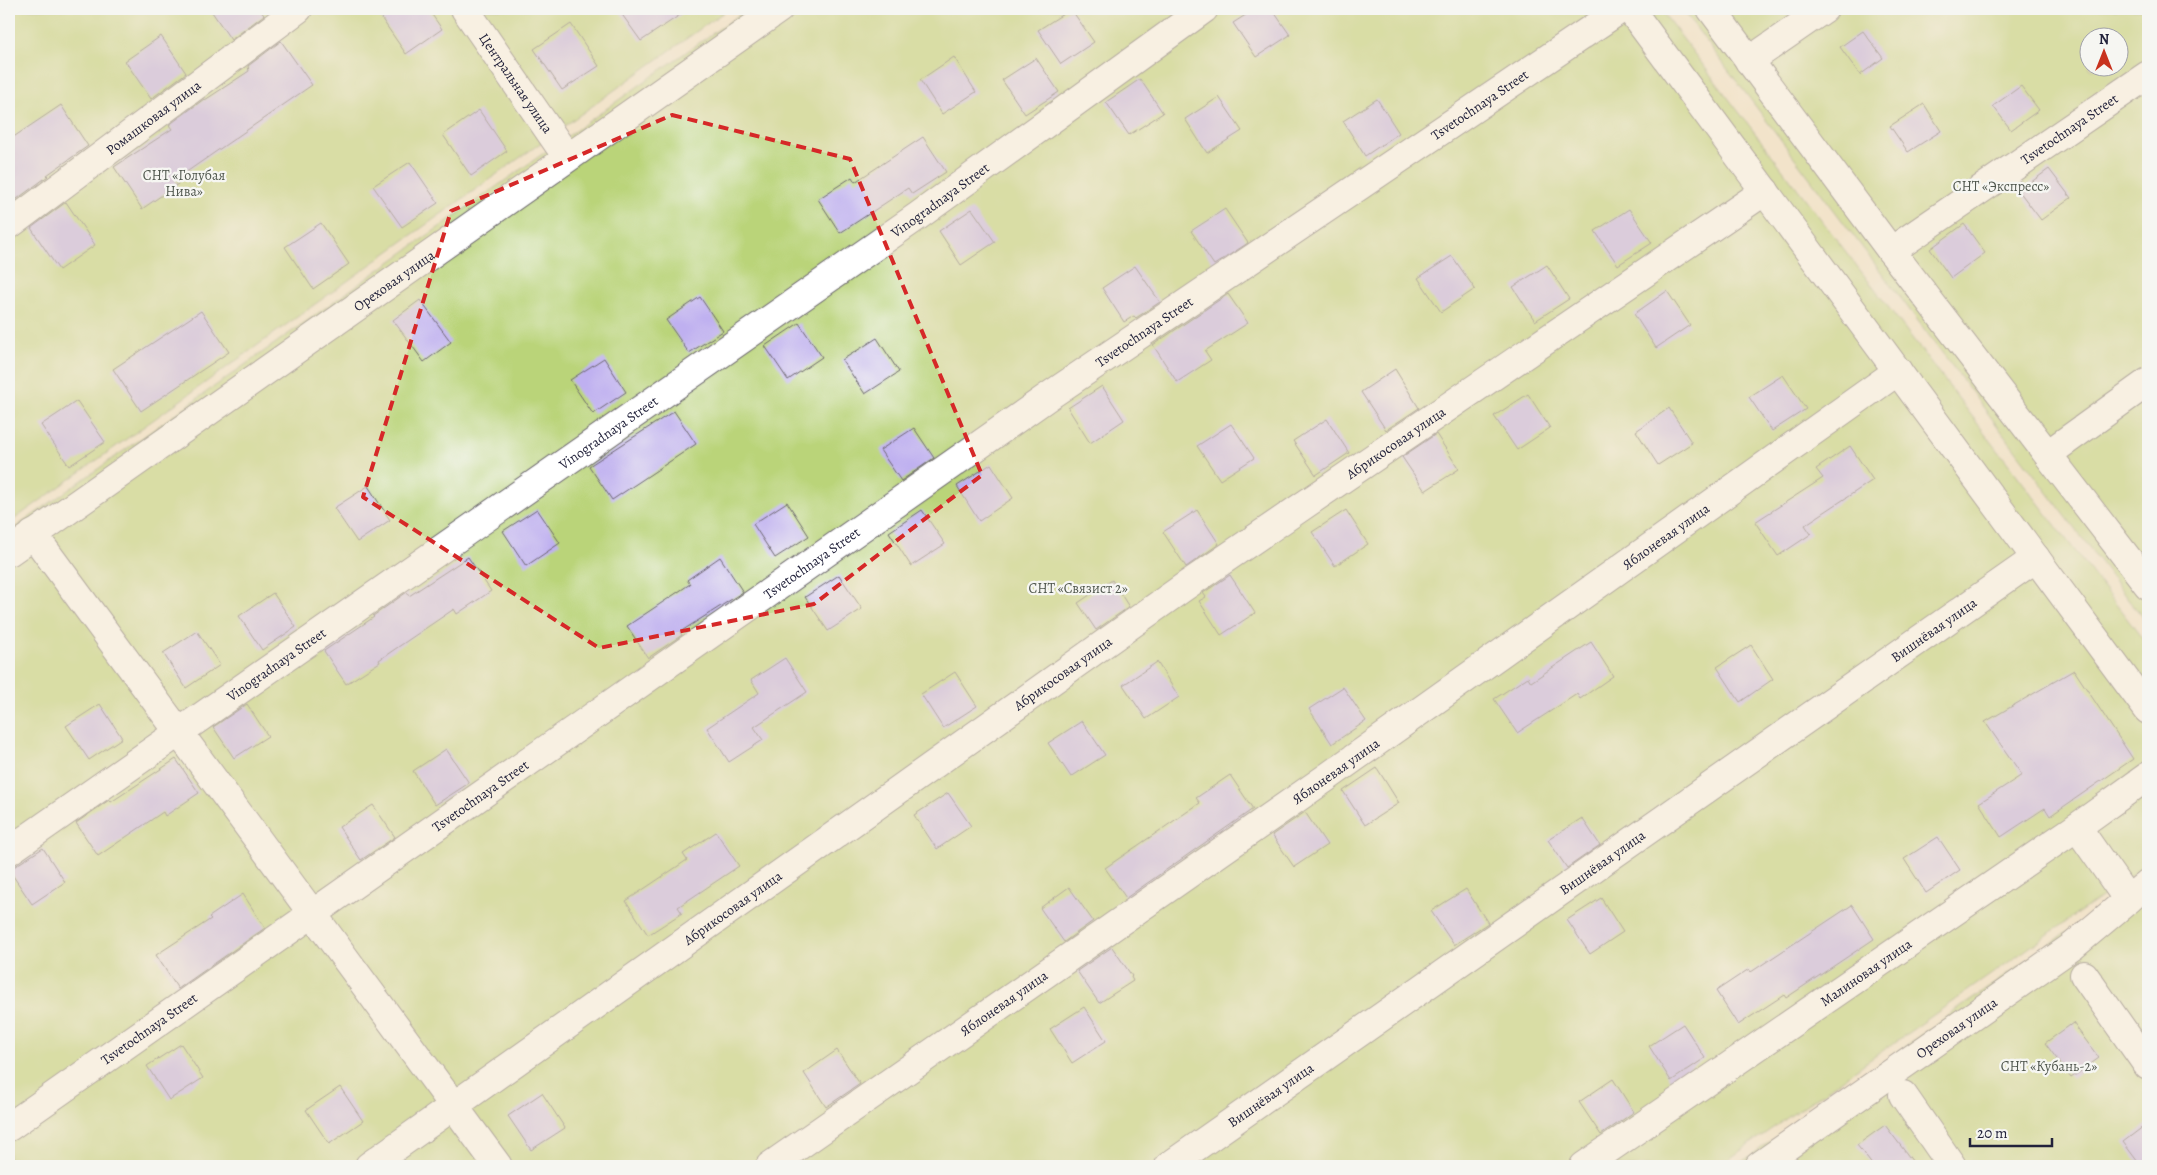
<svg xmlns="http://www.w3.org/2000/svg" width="2157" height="1175" font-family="Alegreya,serif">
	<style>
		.green { fill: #bad479; stroke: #6e7b5a; fill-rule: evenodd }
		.building { fill: #bfb0f0 }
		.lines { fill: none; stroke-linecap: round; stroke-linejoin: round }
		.minor-casing { stroke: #6b666d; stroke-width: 30 }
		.minor { stroke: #fff; stroke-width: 28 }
		.marked { fill: none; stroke: #d62828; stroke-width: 4; stroke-dasharray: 10 6; stroke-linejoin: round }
		.labels { text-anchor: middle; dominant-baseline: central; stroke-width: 4.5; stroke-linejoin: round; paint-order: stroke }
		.street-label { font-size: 14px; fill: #22223b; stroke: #f6f6f2 }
		.park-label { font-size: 14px; fill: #50574e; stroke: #f6f6f2 }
	</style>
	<rect width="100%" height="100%" fill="#f6f6f2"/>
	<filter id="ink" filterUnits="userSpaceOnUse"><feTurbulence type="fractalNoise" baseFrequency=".02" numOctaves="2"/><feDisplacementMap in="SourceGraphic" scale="10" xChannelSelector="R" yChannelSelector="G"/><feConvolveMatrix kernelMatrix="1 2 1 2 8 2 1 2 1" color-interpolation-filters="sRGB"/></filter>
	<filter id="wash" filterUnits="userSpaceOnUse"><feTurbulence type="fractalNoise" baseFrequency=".0096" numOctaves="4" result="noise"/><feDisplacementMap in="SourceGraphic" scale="20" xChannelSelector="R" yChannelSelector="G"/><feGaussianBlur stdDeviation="1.12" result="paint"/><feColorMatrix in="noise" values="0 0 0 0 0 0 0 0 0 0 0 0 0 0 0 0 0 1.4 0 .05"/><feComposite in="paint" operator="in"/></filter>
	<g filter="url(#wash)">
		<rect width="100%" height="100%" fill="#f2e3ca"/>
		<g class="green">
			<path d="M 9,9 L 728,9 L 9,523 Z"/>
			<path d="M 747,9 L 1660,9 L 2148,646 L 2148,864 L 1719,1166 L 9,1166 L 9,532 Z"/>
			<path d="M 1682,9 L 2148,9 L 2148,625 ZM 2090,38 L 2120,38 L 2120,68 L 2090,68 Z"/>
			<path d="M 2148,875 L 2148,1166 L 1736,1166 Z"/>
		</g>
		<g id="blocks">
			<g class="building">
				<path d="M 210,9 L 259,9 L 264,15 L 231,40 Z"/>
				<path d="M 375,9 L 428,9 L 442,29 L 406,54 Z"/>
				<path d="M 618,9 L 689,9 L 641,41 Z"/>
				<path d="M 1071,9 L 1094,42 L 1061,64 L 1038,30 Z"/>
				<path d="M 1255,9 L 1272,9 L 1290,35 L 1256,57 L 1233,23 Z"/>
				<path d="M 571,24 L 599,66 L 562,90 L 534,49 Z"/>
				<path d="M 1863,31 L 1883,58 L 1860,75 L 1840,47 Z"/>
				<path d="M 161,36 L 186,73 L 151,99 L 125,61 Z"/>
				<path d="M 281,41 L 312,85 L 175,180 L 178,184 L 142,209 L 114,167 L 172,129 L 169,125 L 204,99 L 205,100 L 249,71 L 248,66 Z"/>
				<path d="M 954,57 L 976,92 L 942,114 L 920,80 Z"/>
				<path d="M 1036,58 L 1059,92 L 1025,114 L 1002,80 Z"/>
				<path d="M 1140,79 L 1163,113 L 1129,135 L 1106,102 Z"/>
				<path d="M 2021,86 L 2039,110 L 2011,130 L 1993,106 Z"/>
				<path d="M 1219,97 L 1242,131 L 1207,153 L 1185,119 Z"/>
				<path d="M 1377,99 L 1399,133 L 1365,156 L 1343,121 Z"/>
				<path d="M 1924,104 L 1941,131 L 1908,152 L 1890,126 Z"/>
				<path d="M 61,105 L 88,146 L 47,175 L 48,176 L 13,202 L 9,196 L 9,140 Z"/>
				<path d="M 479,110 L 507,151 L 471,176 L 443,135 Z"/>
				<path d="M 923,137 L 946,172 L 912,194 L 908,188 L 840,233 L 818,199 L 852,177 L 855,182 Z"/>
				<path d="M 410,162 L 438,203 L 402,227 L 373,186 Z"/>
				<path d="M 2049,169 L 2071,198 L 2041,220 L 2019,191 Z"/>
				<path d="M 66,202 L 95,245 L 59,270 L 31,228 Z"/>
				<path d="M 972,209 L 995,242 L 961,265 L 939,231 Z"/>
				<path d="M 1225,209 L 1248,243 L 1214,265 L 1191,231 Z"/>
				<path d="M 1629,209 L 1652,243 L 1618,265 L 1595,231 Z"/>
				<path d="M 321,223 L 349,264 L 313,289 L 285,247 Z"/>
				<path d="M 1964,224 L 1985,253 L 1951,278 L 1930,249 Z"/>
				<path d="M 1452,256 L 1475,289 L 1441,312 L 1418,278 Z"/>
				<path d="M 1547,265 L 1569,299 L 1535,321 L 1513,287 Z"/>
				<path d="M 1135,266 L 1160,302 L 1136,318 L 1134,316 L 1124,322 L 1102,288 Z"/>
				<path d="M 1667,291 L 1690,325 L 1656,348 L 1634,314 Z"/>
				<path d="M 1228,294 L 1248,323 L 1205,351 L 1211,360 L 1177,382 L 1153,345 Z"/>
				<path d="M 700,297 L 723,331 L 689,353 L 666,320 Z"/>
				<path d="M 420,300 L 451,342 L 424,362 L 393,320 Z"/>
				<path d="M 201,311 L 229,352 L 141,411 L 113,369 Z"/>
				<path d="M 799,323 L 822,357 L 788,380 L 765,346 Z"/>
				<path d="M 877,338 L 899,372 L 865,394 L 842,360 Z"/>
				<path d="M 604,358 L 626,392 L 593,414 L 570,380 Z"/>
				<path d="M 1395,369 L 1419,408 L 1386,430 L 1361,392 Z"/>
				<path d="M 1783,375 L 1806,409 L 1772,431 L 1749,397 Z"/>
				<path d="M 1102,386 L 1124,420 L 1090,443 L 1068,408 Z"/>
				<path d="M 1528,394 L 1550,428 L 1517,450 L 1494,416 Z"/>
				<path d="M 77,401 L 105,442 L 69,466 L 41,425 Z"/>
				<path d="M 1669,408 L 1692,443 L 1658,465 L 1636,431 Z"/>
				<path d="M 674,411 L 696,444 L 612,500 L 589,466 Z"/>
				<path d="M 1327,419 L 1349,453 L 1316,475 L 1293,441 Z"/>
				<path d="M 1231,424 L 1254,458 L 1220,480 L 1197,446 Z"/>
				<path d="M 914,428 L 934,458 L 901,481 L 880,450 Z"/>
				<path d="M 1436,434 L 1459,469 L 1425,491 L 1402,457 Z"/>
				<path d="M 1850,446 L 1873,480 L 1805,525 L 1811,534 L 1778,556 L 1755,522 L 1823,478 L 1816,469 Z"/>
				<path d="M 991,464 L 1013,498 L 979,521 L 957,486 Z"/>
				<path d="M 368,486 L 390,520 L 357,542 L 334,508 Z"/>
				<path d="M 787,502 L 809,536 L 775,558 L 753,524 Z"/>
				<path d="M 537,509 L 560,543 L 526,566 L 503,531 Z"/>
				<path d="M 922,510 L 945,544 L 911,566 L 889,532 Z"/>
				<path d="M 1197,510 L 1219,544 L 1186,567 L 1163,532 Z"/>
				<path d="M 1346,510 L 1368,544 L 1335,566 L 1312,532 Z"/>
				<path d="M 468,557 L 491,591 L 457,614 L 454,609 L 379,660 L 380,662 L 346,684 L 324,651 L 374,617 L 373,616 L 407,592 L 409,596 Z"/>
				<path d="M 720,557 L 743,592 L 680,632 L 682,635 L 648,658 L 627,626 L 690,584 L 687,580 Z"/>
				<path d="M 839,575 L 862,609 L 828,631 L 805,597 Z"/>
				<path d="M 1230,575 L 1255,613 L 1221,635 L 1199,601 L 1206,597 L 1203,593 Z"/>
				<path d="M 1112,580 L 1129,607 L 1096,630 L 1078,603 Z"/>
				<path d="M 273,593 L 296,627 L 262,650 L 239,616 Z"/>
				<path d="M 197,631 L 220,665 L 186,688 L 163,653 Z"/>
				<path d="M 1591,642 L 1613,676 L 1580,699 L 1577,694 L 1517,733 L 1494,699 L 1528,677 L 1531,682 Z"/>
				<path d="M 1751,645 L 1773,679 L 1740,702 L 1717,667 Z"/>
				<path d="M 785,658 L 807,692 L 754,727 L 763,740 L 729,762 L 707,728 L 759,693 L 751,680 Z"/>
				<path d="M 1157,662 L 1179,697 L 1146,719 L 1123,685 Z"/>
				<path d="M 2074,670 L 2133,759 L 2050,816 L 2045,808 L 2001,837 L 1979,803 L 2022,775 L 1985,722 Z"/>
				<path d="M 955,672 L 977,706 L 943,728 L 921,694 Z"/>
				<path d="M 1343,687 L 1366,721 L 1332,744 L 1309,709 Z"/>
				<path d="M 100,704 L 122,738 L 89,760 L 66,726 Z"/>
				<path d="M 247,704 L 268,736 L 234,758 L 213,727 Z"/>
				<path d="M 1082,721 L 1105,755 L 1071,777 L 1048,743 Z"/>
				<path d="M 446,749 L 469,783 L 435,805 L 413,771 Z"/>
				<path d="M 176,759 L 199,793 L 165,816 L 163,812 L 98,856 L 76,823 L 109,800 L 111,802 Z"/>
				<path d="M 1377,768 L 1399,803 L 1365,825 L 1343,791 Z"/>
				<path d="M 1230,775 L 1253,809 L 1126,898 L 1105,868 L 1200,803 L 1196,798 Z"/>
				<path d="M 948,793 L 971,826 L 937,849 L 914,815 Z"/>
				<path d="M 373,805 L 395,837 L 361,860 L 339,827 Z"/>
				<path d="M 1305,812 L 1327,845 L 1294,867 L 1272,835 Z"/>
				<path d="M 1582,818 L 1600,845 L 1567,868 L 1548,840 Z"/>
				<path d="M 716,832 L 739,866 L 678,907 L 682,913 L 648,935 L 626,901 L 687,860 L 683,854 Z"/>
				<path d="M 1938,837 L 1960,870 L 1926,893 L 1904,859 Z"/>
				<path d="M 43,848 L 65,882 L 32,904 L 9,870 Z"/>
				<path d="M 1069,887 L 1093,921 L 1064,942 L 1040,908 Z"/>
				<path d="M 1466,889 L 1488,923 L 1454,945 L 1431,911 Z"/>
				<path d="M 243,894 L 265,928 L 178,989 L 156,955 L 211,919 L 209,917 Z"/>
				<path d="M 1601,898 L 1623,932 L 1590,954 L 1567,920 Z"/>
				<path d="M 1852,905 L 1874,939 L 1786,998 L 1784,995 L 1738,1025 L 1716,991 L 1749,969 L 1751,972 Z"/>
				<path d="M 1112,947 L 1132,976 L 1131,977 L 1133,981 L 1099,1003 L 1077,971 Z"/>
				<path d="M 1084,1007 L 1106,1041 L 1072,1063 L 1050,1029 Z"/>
				<path d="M 2073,1023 L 2099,1058 L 2071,1078 L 2045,1043 Z"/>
				<path d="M 1683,1024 L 1705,1058 L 1671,1081 L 1649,1046 Z"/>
				<path d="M 181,1044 L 203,1078 L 169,1100 L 147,1066 Z"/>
				<path d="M 837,1050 L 860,1084 L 826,1107 L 804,1073 Z"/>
				<path d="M 1613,1079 L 1634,1112 L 1601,1135 L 1579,1102 Z"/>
				<path d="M 340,1087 L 363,1121 L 329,1144 L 306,1110 Z"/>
				<path d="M 542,1093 L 565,1128 L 531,1150 L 508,1116 Z"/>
				<path d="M 2148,1123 L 2148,1166 L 2141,1166 L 2123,1142 Z"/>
				<path d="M 1885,1125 L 1916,1166 L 1873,1166 L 1857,1145 Z"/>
			</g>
		</g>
	</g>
	<g filter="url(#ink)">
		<use href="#blocks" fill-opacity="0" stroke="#6b666d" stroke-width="1"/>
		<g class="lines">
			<g class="minor-casing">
				<g id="minor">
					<path id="s1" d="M 465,9 L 567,157"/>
					<path d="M 1630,9 L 2148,710"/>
					<path d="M 1711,9 L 1891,251 L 2148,585"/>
					<path d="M 1749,61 L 1824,9"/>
					<path id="s2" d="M 9,225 L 298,9"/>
					<path id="s3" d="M 1891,251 L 2148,75"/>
					<path d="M 2048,454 L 2148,382"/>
					<path d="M 33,534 L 498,1166"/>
					<path id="s4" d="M 9,552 L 779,9"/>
					<path d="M 2077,827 L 2128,900"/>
					<path id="s5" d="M 9,851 L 918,216 L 1204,9"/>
					<path d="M 2084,975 L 2148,1066"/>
					<path d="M 1903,1095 L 1952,1166"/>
					<path id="s6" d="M 9,1127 L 1049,396 L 1621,9"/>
					<path id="s7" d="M 369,1166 L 1184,587 L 1765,191"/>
					<path id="s8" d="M 770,1166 L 1326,778 L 1898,371"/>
					<path id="s9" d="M 1169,1166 L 2036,558"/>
					<path id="s10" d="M 1584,1166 L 2077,827 L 2148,776"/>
					<path id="s11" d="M 1759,1166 L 2073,946 L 2148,883"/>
				</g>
			</g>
			<use href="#minor" class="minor"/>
		</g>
	</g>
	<path d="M0 0H2157V1175H0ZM 672,115 L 850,159 L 982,475 L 814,604 L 599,648 L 363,497 L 451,211 Z" fill="#f2e3ca" fill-opacity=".55" fill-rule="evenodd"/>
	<path class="marked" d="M 672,115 L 850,159 L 982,475 L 814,604 L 599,648 L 363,497 L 451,211 Z"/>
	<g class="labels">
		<g class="street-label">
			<text stroke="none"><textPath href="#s1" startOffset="90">Центральная улица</textPath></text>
			<text stroke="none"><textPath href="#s6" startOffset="1791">Tsvetochnaya Street</textPath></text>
			<text stroke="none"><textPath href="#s2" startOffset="180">Ромашковая улица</textPath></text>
			<text stroke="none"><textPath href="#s3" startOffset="216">Tsvetochnaya Street</textPath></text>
			<text stroke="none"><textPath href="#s5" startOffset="1136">Vinogradnaya Street</textPath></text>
			<text stroke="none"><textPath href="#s4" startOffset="471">Ореховая улица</textPath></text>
			<text stroke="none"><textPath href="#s6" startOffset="1386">Tsvetochnaya Street</textPath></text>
			<text stroke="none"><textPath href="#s5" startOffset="731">Vinogradnaya Street</textPath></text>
			<text stroke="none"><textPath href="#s7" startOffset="1256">Абрикосовая улица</textPath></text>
			<text stroke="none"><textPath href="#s8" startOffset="1095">Яблоневая улица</textPath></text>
			<text stroke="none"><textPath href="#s6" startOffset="981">Tsvetochnaya Street</textPath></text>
			<text stroke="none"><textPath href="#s9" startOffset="934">Вишнёвая улица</textPath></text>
			<text stroke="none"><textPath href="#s5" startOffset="326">Vinogradnaya Street</textPath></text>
			<text stroke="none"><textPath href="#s7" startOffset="851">Абрикосовая улица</textPath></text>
			<text stroke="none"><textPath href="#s8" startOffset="690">Яблоневая улица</textPath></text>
			<text stroke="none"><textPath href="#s6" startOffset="576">Tsvetochnaya Street</textPath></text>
			<text stroke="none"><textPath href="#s9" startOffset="529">Вишнёвая улица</textPath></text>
			<text stroke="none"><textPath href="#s7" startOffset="446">Абрикосовая улица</textPath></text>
			<text stroke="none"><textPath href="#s10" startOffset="342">Малиновая улица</textPath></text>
			<text stroke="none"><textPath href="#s8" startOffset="285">Яблоневая улица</textPath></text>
			<text stroke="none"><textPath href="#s6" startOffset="171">Tsvetochnaya Street</textPath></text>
			<text stroke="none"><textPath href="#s11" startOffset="241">Ореховая улица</textPath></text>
			<text stroke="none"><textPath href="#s9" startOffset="124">Вишнёвая улица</textPath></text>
		</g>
		<g class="park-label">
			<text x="184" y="175">СНТ «Голубая<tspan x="184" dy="16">Нива»</tspan></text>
			<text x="2001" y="186">СНТ «Экспресс»</text>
			<text x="1078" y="588">СНТ «Связист 2»</text>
			<text x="2049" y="1066">СНТ «Кубань-2»</text>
		</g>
	</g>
	<rect width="2157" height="1175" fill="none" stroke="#f6f6f2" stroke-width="30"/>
	<g transform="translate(2104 52)"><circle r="24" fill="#f6f6f2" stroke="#a1a1a9"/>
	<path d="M0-4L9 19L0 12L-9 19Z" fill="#c8321e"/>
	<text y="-8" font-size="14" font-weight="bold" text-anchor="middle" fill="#22223b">N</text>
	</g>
	<path d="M1970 1138v8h82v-8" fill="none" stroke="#22223b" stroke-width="2.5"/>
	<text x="1977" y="1138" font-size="15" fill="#22223b" stroke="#f6f6f2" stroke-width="4" paint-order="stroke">20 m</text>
</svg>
